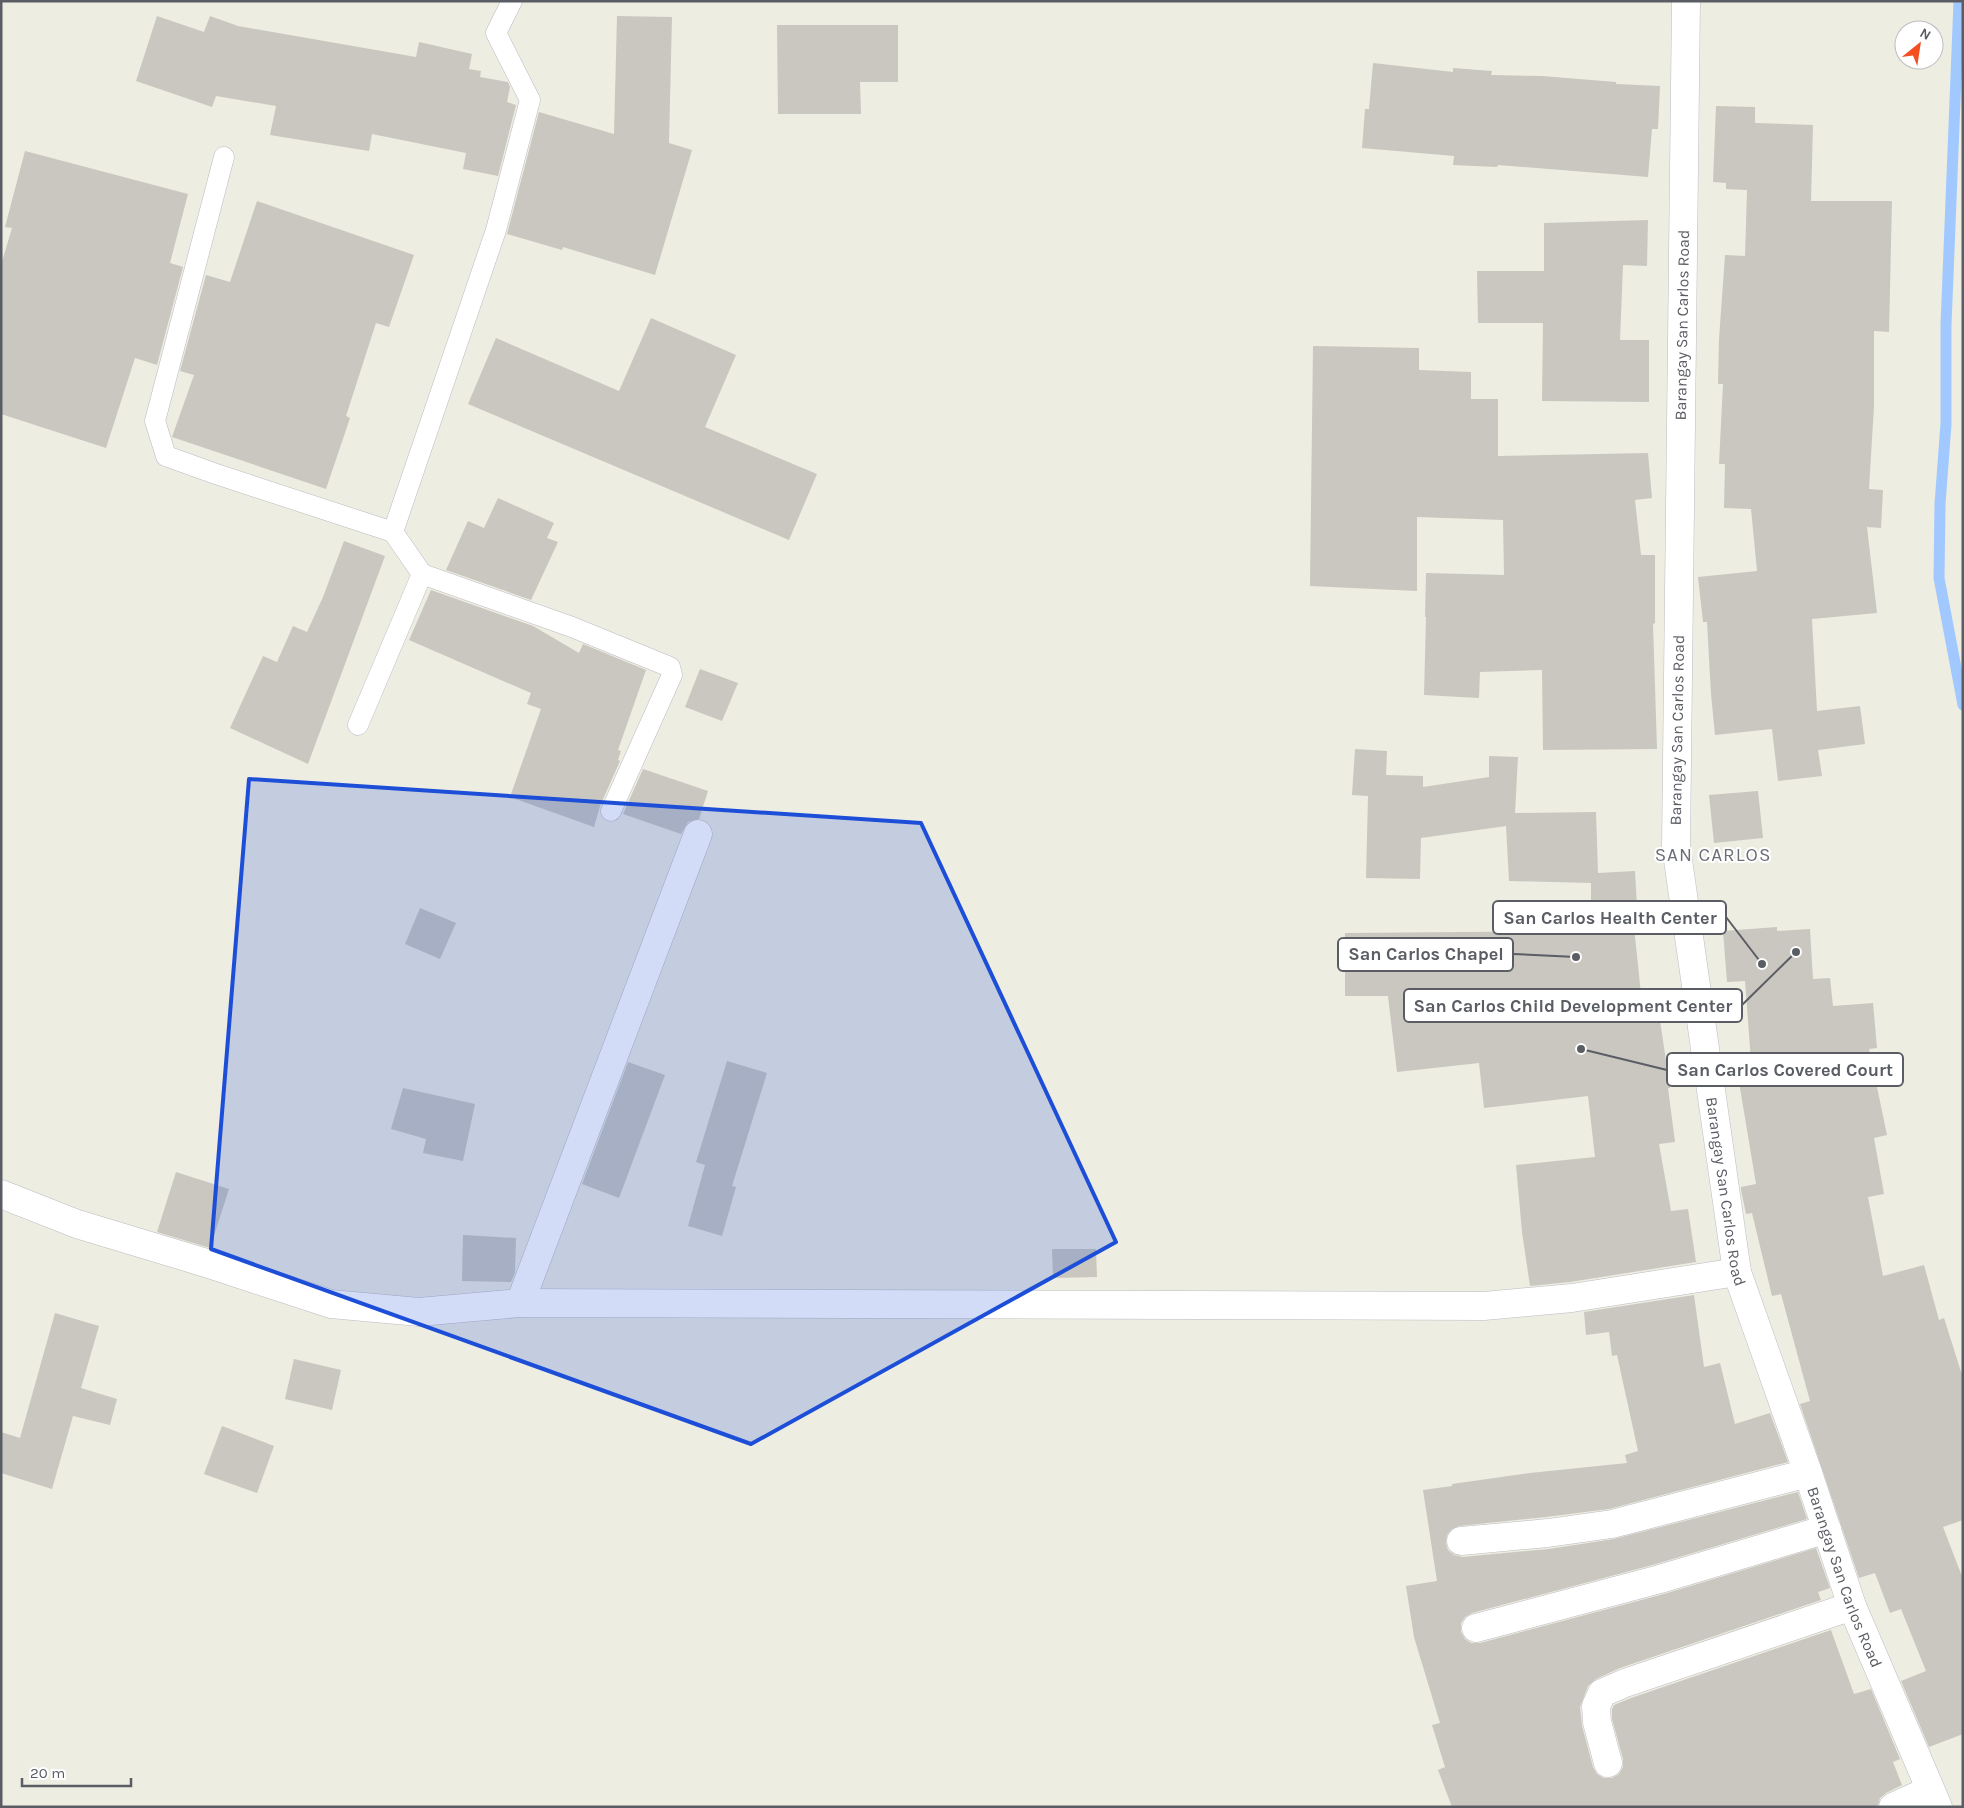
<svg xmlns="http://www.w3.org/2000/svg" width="1964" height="1808" font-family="Karla,sans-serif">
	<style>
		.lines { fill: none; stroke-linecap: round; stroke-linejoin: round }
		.stream { stroke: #a1c9ff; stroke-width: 11 }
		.building { fill: #c9c7bf }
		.lane-casing { stroke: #babbc2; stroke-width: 21 }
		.street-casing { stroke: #babbc2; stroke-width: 29 }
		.secondary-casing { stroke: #babdc4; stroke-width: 29 }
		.lane { stroke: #fff; stroke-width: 20 }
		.street { stroke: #fff; stroke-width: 28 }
		.secondary { stroke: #fff; stroke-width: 28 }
		.marked { fill: #1d4ed8; fill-opacity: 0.2; stroke: #1d4ed8; stroke-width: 4; stroke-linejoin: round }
		.labels { text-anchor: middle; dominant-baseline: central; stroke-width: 4; stroke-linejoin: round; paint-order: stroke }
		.street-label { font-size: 16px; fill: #5a5d64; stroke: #fff }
		.quarter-label { font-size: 19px; letter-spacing: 1px; fill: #6b6f76; stroke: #fff }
		.leader { fill: none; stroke: #5a5d64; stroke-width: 2 }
		.callout-dot { fill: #5a5d64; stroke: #fff; stroke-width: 2 }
		.callout { fill: #fff; stroke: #5a5d64; stroke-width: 2 }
		.callout-label { font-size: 18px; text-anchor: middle; font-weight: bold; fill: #5a5d64 }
	</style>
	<rect width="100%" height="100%" fill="#eeede2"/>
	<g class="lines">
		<path class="stream" d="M 1959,1 L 1946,325 L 1946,424 L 1940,504 L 1939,578 L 1963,705"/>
	</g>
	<g class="building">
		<path d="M 157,16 L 204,32 L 210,16 L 238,26 L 416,57 L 419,42 L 472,54 L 469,69 L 481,71 L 480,77 L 508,82 L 510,87 L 507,102 L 516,105 L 498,176 L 463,169 L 466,153 L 372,134 L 369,151 L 270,135 L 276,106 L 216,96 L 212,107 L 136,81 Z"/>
		<path d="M 617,16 L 672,17 L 669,143 L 692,150 L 655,275 L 563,247 L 562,250 L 507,234 L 539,112 L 614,134 Z"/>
		<path d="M 777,25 L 898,25 L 898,82 L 860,82 L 861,114 L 778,114 Z"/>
		<path d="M 1373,63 L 1453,72 L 1453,68 L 1492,71 L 1491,75 L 1542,76 L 1616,82 L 1616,84 L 1660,86 L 1658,129 L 1652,129 L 1648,177 L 1498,165 L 1497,167 L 1453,165 L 1454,156 L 1362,148 L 1365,109 L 1369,109 Z"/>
		<path d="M 1716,106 L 1755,107 L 1755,123 L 1813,125 L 1811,201 L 1892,201 L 1889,332 L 1874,331 L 1874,406 L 1869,489 L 1883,490 L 1881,528 L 1867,527 L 1877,613 L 1812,619 L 1817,711 L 1860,706 L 1865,744 L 1818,750 L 1822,776 L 1778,781 L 1772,729 L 1715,735 L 1711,694 L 1707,622 L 1703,622 L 1698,577 L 1757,571 L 1751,509 L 1724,508 L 1725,464 L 1719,464 L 1723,384 L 1718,384 L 1719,339 L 1725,255 L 1745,256 L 1747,190 L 1726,189 L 1726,183 L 1713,182 Z"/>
		<path d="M 25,151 L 188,194 L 170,263 L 183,267 L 157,365 L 135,358 L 106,448 L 1,414 L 1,265 L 12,228 L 5,227 Z"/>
		<path d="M 257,201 L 414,255 L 389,327 L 376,323 L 346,416 L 350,418 L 326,489 L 172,437 L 194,375 L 180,371 L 206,275 L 230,282 Z"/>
		<path d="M 1648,220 L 1647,266 L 1623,265 L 1620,340 L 1649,340 L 1649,402 L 1542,401 L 1543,323 L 1478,323 L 1477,271 L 1544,271 L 1544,223 Z"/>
		<path d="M 651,318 L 736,355 L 705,427 L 817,474 L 789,540 L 468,404 L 496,338 L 619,391 Z"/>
		<path d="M 1313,346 L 1419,348 L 1419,370 L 1471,372 L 1471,399 L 1498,399 L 1498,456 L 1648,453 L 1652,498 L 1635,500 L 1641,555 L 1655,555 L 1655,623 L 1653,624 L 1657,749 L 1543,750 L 1542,670 L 1480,672 L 1479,698 L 1424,695 L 1426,617 L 1425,617 L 1426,573 L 1504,575 L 1503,520 L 1417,517 L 1417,591 L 1310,586 Z"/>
		<path d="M 498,498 L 554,523 L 547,538 L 558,542 L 531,600 L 446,570 L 468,521 L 484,528 Z"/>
		<path d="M 344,541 L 385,556 L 308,764 L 230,728 L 263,656 L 277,662 L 293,626 L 307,632 L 323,597 Z"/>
		<path d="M 431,590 L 533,626 L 579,653 L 583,644 L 646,670 L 618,750 L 621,751 L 618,760 L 620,761 L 600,806 L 594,827 L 510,797 L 541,709 L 527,704 L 531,693 L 409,640 Z"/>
		<path d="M 700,669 L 738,683 L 722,721 L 685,707 Z"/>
		<path d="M 1355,749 L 1387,751 L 1386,775 L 1423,776 L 1423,787 L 1489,777 L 1489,756 L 1518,757 L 1515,813 L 1596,812 L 1598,873 L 1635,871 L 1637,907 L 1632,908 L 1641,994 L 1656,993 L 1670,1088 L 1668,1088 L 1675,1142 L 1659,1144 L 1671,1211 L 1688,1209 L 1696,1262 L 1570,1282 L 1530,1286 L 1522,1232 L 1516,1165 L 1595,1157 L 1588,1096 L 1484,1108 L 1479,1063 L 1397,1072 L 1388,996 L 1345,996 L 1345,933 L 1591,931 L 1591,883 L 1509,881 L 1506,826 L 1421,838 L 1420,879 L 1366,878 L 1368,796 L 1352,795 Z"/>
		<path d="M 643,769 L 708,791 L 699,819 L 688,822 L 681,834 L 623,814 Z"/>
		<path d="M 1758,791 L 1763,838 L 1714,843 L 1709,795 Z"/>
		<path d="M 420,908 L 456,923 L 440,959 L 405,944 Z"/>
		<path d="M 1777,927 L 1777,931 L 1810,929 L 1813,979 L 1830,978 L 1833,1006 L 1873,1003 L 1877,1048 L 1869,1049 L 1887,1135 L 1874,1138 L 1884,1194 L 1868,1197 L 1883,1276 L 1924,1265 L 1939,1320 L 1944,1318 L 1963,1378 L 1963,1520 L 1943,1527 L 1963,1579 L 1963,1734 L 1929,1747 L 1901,1681 L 1926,1671 L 1901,1609 L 1890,1613 L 1875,1573 L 1859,1578 L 1800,1404 L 1810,1401 L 1781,1294 L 1772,1296 L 1752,1213 L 1746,1214 L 1741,1190 L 1741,1187 L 1756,1184 L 1738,1076 L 1752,1074 L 1745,981 L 1727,982 L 1723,931 Z"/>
		<path d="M 727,1061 L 767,1073 L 732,1186 L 736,1187 L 722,1236 L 688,1226 L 705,1165 L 696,1162 Z"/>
		<path d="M 628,1062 L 665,1075 L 619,1198 L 582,1184 Z"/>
		<path d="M 403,1088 L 475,1104 L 463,1161 L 423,1153 L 426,1139 L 391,1129 Z"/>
		<path d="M 176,1172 L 229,1189 L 210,1248 L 157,1232 Z"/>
		<path d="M 463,1235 L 516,1238 L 515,1273 L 511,1282 L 462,1281 Z"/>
		<path d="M 1052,1249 L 1096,1249 L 1097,1277 L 1053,1278 Z"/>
		<path d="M 1694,1295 L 1704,1367 L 1720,1363 L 1735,1424 L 1770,1413 L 1788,1462 L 1609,1509 L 1546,1517 L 1459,1526 L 1452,1529 L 1447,1535 L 1446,1543 L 1448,1550 L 1454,1555 L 1462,1557 L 1549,1549 L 1614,1539 L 1798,1492 L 1807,1519 L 1656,1564 L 1472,1613 L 1465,1617 L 1461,1623 L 1461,1632 L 1465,1639 L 1471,1643 L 1480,1643 L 1664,1594 L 1816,1548 L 1830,1588 L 1818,1592 L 1821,1600 L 1620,1668 L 1596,1679 L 1588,1686 L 1580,1707 L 1582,1726 L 1593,1767 L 1597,1774 L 1604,1778 L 1612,1778 L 1619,1774 L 1623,1767 L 1623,1759 L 1612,1719 L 1612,1709 L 1614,1705 L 1631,1698 L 1831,1630 L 1854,1694 L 1871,1689 L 1900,1759 L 1893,1762 L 1902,1785 L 1886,1793 L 1880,1798 L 1878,1805 L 1874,1807 L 1452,1807 L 1438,1770 L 1445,1767 L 1432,1725 L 1440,1723 L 1414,1637 L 1406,1586 L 1437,1581 L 1423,1490 L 1452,1486 L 1452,1484 L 1530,1473 L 1627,1463 L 1625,1455 L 1638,1451 L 1617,1355 L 1612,1356 L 1609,1332 L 1586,1335 L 1584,1312 Z"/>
		<path d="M 55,1313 L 99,1326 L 81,1388 L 117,1399 L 110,1425 L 73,1416 L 52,1489 L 1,1473 L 1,1432 L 20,1438 Z"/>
		<path d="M 294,1359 L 341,1370 L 332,1410 L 285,1399 Z"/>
		<path d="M 222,1426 L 274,1446 L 257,1493 L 204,1474 Z"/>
	</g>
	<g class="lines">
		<g class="lane-casing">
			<g id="lane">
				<path d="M 224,157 L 155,421 L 166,456 L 216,474 L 393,532"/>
				<path d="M 422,574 L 572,627 L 670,667 L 672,675 L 611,811"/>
				<path d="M 358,725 L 422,574 L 393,532 L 496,230 L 530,100 L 496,33 L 512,1"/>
			</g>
		</g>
		<g class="street-casing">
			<g id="street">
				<path d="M 1,1194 L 77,1224 L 206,1263 L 331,1304 L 419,1312 L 520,1303 L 1484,1306 L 1572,1298 L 1737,1272"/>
				<path d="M 520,1303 L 698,834"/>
				<path d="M 1461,1541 L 1548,1533 L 1612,1524 L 1808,1473"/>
				<path d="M 1476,1628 L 1660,1579 L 1827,1529"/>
				<path d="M 1608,1763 L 1597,1722 L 1596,1706 L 1602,1693 L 1625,1683 L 1852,1606"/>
				<path d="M 1893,1807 L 1930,1790"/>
			</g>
		</g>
		<g class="secondary-casing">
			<g id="secondary">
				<path id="s1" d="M 1686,1 L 1676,846 L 1737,1272 L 1808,1473 L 1852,1606 L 1938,1807"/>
			</g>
		</g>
		<use href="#lane" class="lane"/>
		<use href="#street" class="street"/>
		<use href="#secondary" class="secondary"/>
	</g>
	<path class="marked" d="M 249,779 L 921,823 L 1116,1242 L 751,1444 L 211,1249 Z"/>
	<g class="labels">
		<g class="street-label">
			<text transform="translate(1682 325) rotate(-89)">Barangay San Carlos Road</text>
			<text transform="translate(1677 730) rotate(-89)">Barangay San Carlos Road</text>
			<text stroke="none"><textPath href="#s1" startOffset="1194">Barangay San Carlos Road</textPath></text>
			<text stroke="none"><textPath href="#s1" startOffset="1599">Barangay San Carlos Road</textPath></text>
		</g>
		<g class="quarter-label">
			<text x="1713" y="855">SAN CARLOS</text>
		</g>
	</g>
	<path class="leader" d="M1762 964L1726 917M1576 957L1513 954M1796 952L1742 1005M1581 1049L1667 1070"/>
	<g class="callout-dot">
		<circle cx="1762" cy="964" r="5"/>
		<circle cx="1576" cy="957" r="5"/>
		<circle cx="1796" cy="952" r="5"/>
		<circle cx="1581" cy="1049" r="5"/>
	</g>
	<g class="callout">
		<rect x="1493" y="901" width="233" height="33" rx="5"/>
		<rect x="1338" y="938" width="175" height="33" rx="5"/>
		<rect x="1404" y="989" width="338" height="33" rx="5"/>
		<rect x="1667" y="1053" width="236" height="33" rx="5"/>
	</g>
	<g class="callout-label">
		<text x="1610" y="924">San Carlos Health Center</text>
		<text x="1426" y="960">San Carlos Chapel</text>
		<text x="1573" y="1012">San Carlos Child Development Center</text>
		<text x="1785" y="1076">San Carlos Covered Court</text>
	</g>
	<rect width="1964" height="1808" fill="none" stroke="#5a5d64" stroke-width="5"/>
	<g transform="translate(1919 45) rotate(30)"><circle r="24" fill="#ffffff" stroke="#bdbec1"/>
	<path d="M0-4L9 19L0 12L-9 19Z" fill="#f54e21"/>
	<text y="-8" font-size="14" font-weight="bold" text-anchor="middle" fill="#5a5d64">N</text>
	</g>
	<path d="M22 1778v8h109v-8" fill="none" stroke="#5a5d64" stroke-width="2.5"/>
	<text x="30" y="1778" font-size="15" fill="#5a5d64" stroke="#ffffff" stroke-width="4" paint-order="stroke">20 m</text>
</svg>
